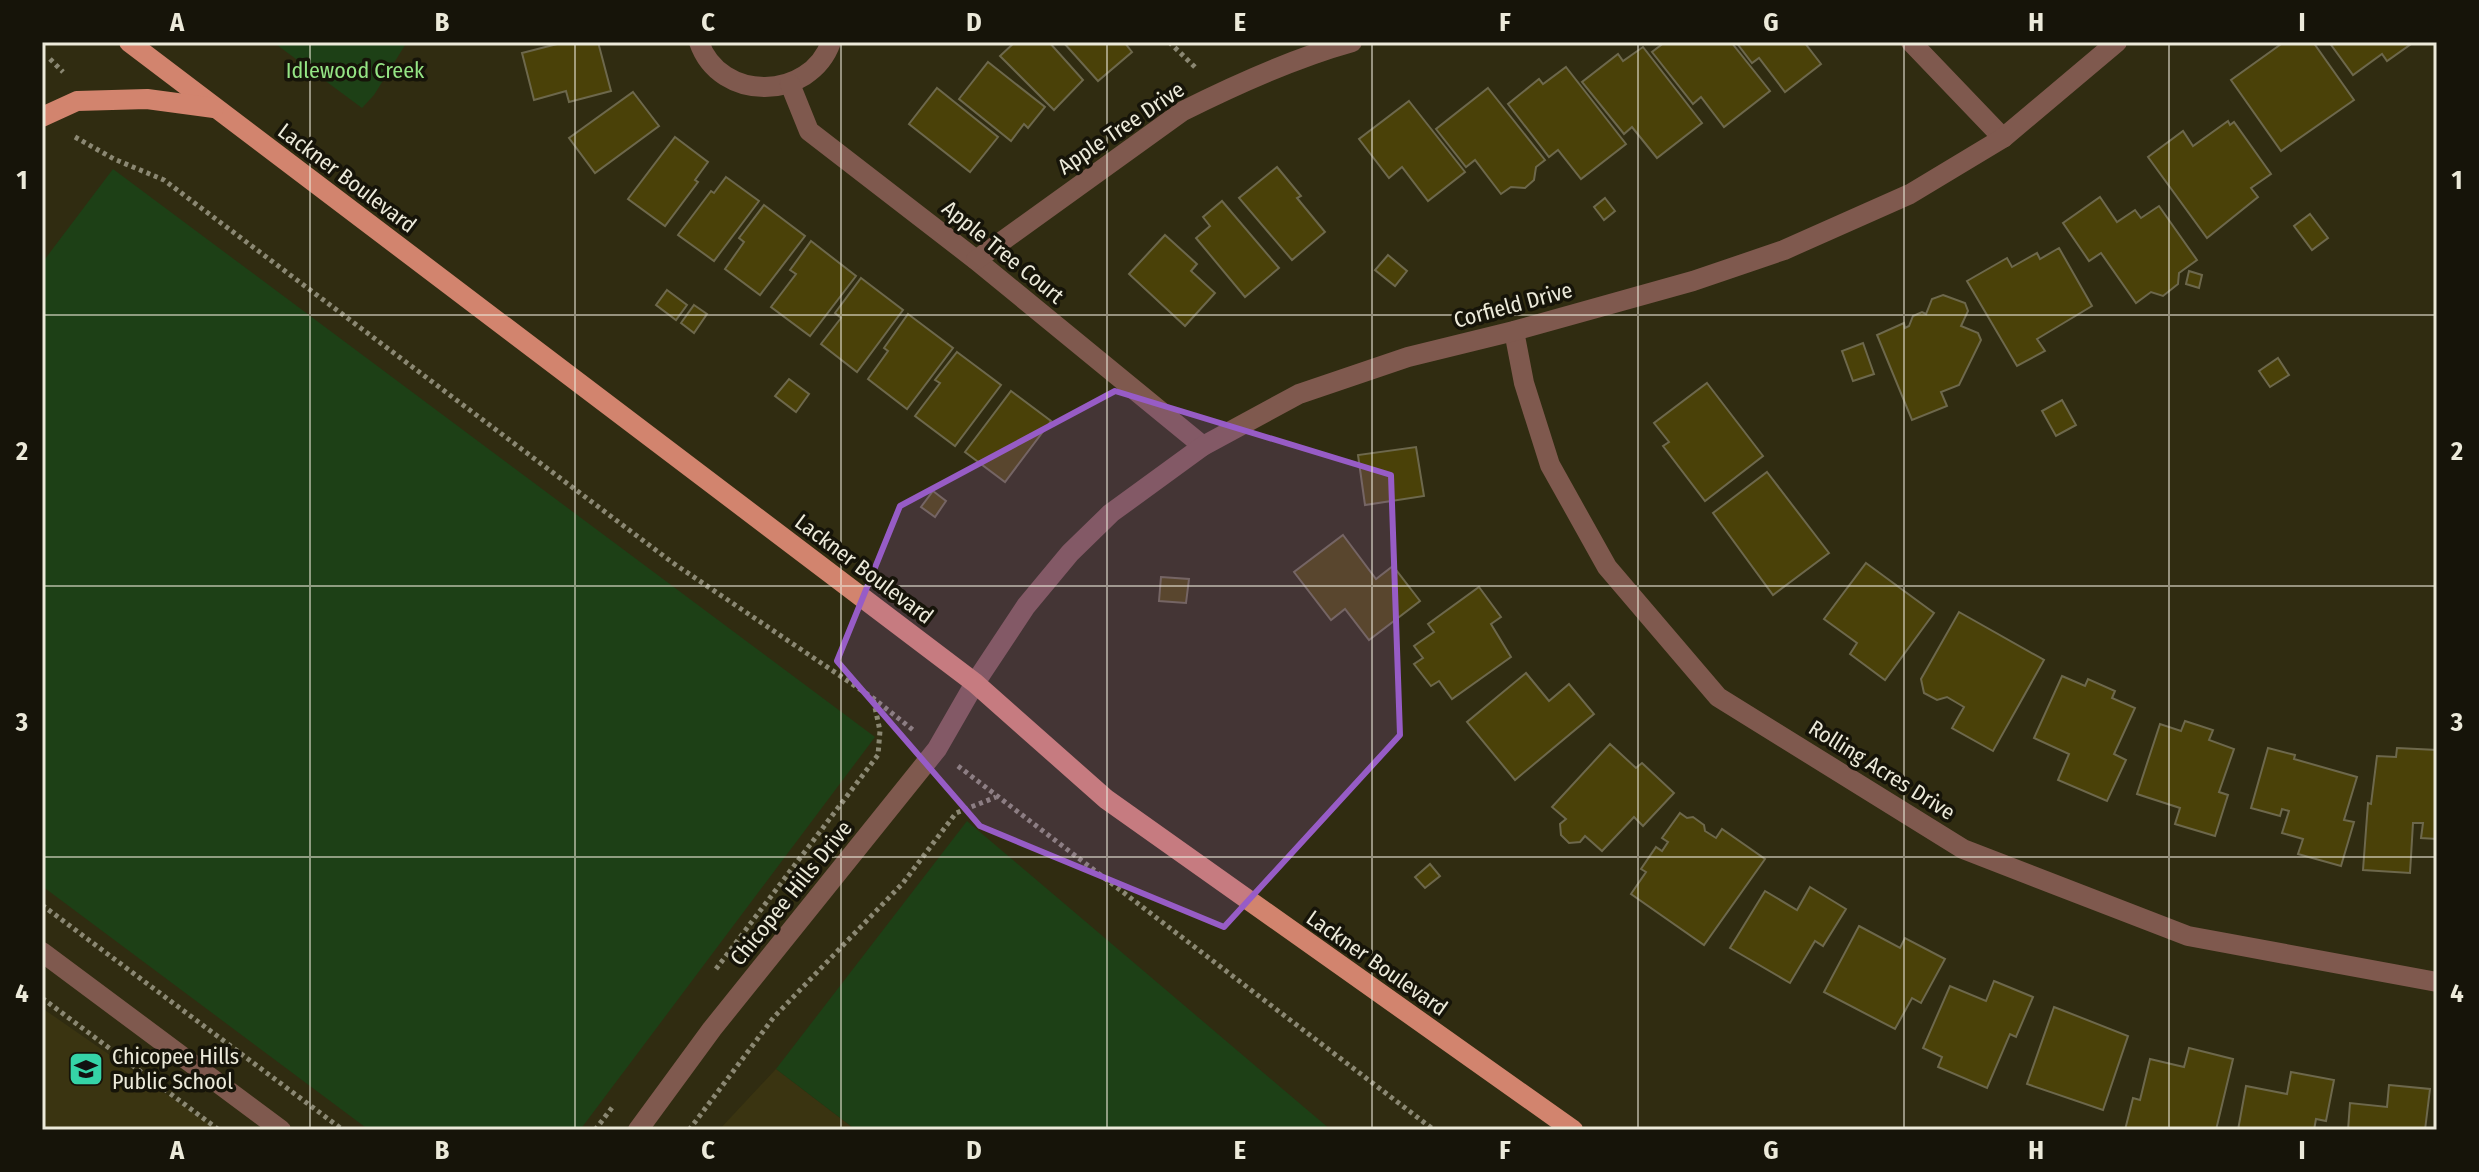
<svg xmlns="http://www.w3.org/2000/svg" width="2479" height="1172" font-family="'Fira Sans Condensed',sans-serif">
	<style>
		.built { fill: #3a3411 }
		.green { fill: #1d4016 }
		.building { fill: #4a4108; stroke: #6d684c; stroke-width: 2 }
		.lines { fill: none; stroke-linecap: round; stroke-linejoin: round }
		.path { stroke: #8b8873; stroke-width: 5; stroke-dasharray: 4 4; stroke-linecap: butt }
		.minor { stroke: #7f594e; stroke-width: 20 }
		.major { stroke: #d2846e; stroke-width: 20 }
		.marked { fill: #975cc6; fill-opacity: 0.2; stroke: #975cc6; stroke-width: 6; stroke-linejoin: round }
		.grid { fill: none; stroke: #eceada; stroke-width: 2; stroke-opacity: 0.55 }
		.labels { text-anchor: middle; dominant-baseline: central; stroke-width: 7; stroke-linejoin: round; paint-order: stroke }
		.park-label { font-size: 22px; fill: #95e585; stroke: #161409 }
		.street-label { font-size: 22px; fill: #eceada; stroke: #161409 }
		.poi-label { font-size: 22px; fill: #eceada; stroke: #161409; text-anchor: start }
		.neatline { fill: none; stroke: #eceada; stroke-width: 3 }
		.grid-label { font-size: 26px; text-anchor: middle; font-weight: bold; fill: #eceada }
	</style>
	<rect width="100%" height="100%" fill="#302c11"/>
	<g class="built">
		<path d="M 42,1008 L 218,1130 L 42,1130 Z"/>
		<path d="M 776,1069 L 856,1130 L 719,1130 Z"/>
	</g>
	<g class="green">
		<path d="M 273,42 L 407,42 L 374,95 L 362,108 Z"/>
		<path d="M 113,169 L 875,737 L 580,1130 L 369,1130 L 42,886 L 42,263 Z"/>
		<path d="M 967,821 L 1331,1130 L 856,1130 L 776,1069 Z"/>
	</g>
	<g class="building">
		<path d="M 565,42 L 598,42 L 611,91 L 569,102 L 566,91 L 534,100 L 522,53 Z"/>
		<path d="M 1015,42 L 1049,42 L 1083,80 L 1054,110 L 1000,56 Z"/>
		<path d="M 1063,42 L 1124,42 L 1132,52 L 1098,81 Z"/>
		<path d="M 1665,42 L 1731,42 L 1770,91 L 1724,127 L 1701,97 L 1693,104 L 1652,52 Z"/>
		<path d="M 1736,42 L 1804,42 L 1821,64 L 1785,92 L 1759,58 L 1752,63 Z"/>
		<path d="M 2284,42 L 2313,42 L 2354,100 L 2281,151 L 2231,80 Z"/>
		<path d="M 2329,42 L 2409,42 L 2411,44 L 2387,61 L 2382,54 L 2353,75 Z"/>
		<path d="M 1643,47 L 1702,123 L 1657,158 L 1632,127 L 1624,134 L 1582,82 L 1618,54 L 1623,61 Z"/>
		<path d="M 988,62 L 1045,107 L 1028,128 L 1024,124 L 1011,141 L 959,99 Z"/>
		<path d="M 1566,67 L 1626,144 L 1581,179 L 1558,150 L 1549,157 L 1508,104 L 1539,79 L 1543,84 Z"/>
		<path d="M 937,88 L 998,137 L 970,172 L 909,124 Z"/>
		<path d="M 1488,88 L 1545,160 L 1536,167 L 1534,180 L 1525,188 L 1511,187 L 1501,194 L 1475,160 L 1466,167 L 1436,129 Z"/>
		<path d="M 633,92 L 659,126 L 595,173 L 569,138 Z"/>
		<path d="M 1409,101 L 1465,172 L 1428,201 L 1402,167 L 1389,178 L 1359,139 Z"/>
		<path d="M 2228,121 L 2230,125 L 2234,122 L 2271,174 L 2251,188 L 2258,197 L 2207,238 L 2148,157 L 2183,131 L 2193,146 Z"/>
		<path d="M 675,137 L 708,162 L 695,180 L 698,182 L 665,226 L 628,199 Z"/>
		<path d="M 1277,167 L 1301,196 L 1297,198 L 1325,232 L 1292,260 L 1239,198 Z"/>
		<path d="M 726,177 L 759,201 L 714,261 L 678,235 L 711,191 L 714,193 Z"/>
		<path d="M 2100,197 L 2117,222 L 2135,210 L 2141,218 L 2159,206 L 2197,260 L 2179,273 L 2178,284 L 2163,296 L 2151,292 L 2136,303 L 2101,253 L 2089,261 L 2063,223 Z"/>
		<path d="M 1605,198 L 1615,211 L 1604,220 L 1594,207 Z"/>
		<path d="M 1222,201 L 1279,268 L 1245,297 L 1196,238 L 1210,226 L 1203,217 Z"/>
		<path d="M 764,205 L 805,236 L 760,295 L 725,269 L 744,242 L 739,238 Z"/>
		<path d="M 2310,214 L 2328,238 L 2312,250 L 2294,226 Z"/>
		<path d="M 1165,235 L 1197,264 L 1191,271 L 1215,293 L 1185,326 L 1129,274 Z"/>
		<path d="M 811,241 L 856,276 L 810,336 L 771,307 L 796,274 L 790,270 Z"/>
		<path d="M 2059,248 L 2092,306 L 2037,339 L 2045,351 L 2017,366 L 1967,281 L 2007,258 L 2012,267 L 2037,253 L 2040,259 Z"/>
		<path d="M 1388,255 L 1407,271 L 1395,286 L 1375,270 Z"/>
		<path d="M 2189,271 L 2202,275 L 2199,288 L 2186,284 Z"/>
		<path d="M 861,278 L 903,310 L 857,372 L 821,344 L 841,318 L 835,313 Z"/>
		<path d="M 667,290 L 687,305 L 676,320 L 656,305 Z"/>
		<path d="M 1943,295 L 1965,303 L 1968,311 L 1961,326 L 1978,333 L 1981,340 L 1959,385 L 1941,392 L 1947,406 L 1912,420 L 1877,335 L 1904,323 L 1905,328 L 1909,326 L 1913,316 L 1922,312 L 1926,314 L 1932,299 Z"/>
		<path d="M 694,305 L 707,314 L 694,333 L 681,323 Z"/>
		<path d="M 908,314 L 953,348 L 907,409 L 868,379 L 888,351 L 884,348 Z"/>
		<path d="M 1863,343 L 1874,374 L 1853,381 L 1842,351 Z"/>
		<path d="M 957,352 L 1001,385 L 955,446 L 915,416 L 940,383 L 935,380 Z"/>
		<path d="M 2278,358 L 2289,375 L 2270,387 L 2259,371 Z"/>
		<path d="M 789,379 L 809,394 L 796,412 L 775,396 Z"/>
		<path d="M 1707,383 L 1763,456 L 1705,501 L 1663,446 L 1669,442 L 1654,423 Z"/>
		<path d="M 1011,391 L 1051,421 L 1005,482 L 965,452 Z"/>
		<path d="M 2062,400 L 2076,425 L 2056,436 L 2042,411 Z"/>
		<path d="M 1416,447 L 1424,496 L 1365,505 L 1358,455 Z"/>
		<path d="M 1767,472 L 1829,553 L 1773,595 L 1713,513 Z"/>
		<path d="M 933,491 L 946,501 L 935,517 L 921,507 Z"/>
		<path d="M 1343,535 L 1376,579 L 1393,566 L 1420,601 L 1369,640 L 1345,609 L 1331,620 L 1294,572 Z"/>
		<path d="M 1866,563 L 1934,613 L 1885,680 L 1850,654 L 1857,643 L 1824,619 Z"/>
		<path d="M 1161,577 L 1189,579 L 1186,603 L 1159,601 Z"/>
		<path d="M 1479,587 L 1501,617 L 1491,624 L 1511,657 L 1452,699 L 1439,681 L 1431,686 L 1414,664 L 1423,658 L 1414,646 L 1434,632 L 1428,624 Z"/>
		<path d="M 1959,612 L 2044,660 L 1993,751 L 1952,728 L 1964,707 L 1947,697 L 1937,700 L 1924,693 L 1921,679 Z"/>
		<path d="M 1526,673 L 1549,701 L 1569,684 L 1594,714 L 1515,780 L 1467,722 Z"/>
		<path d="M 2062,676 L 2085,686 L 2088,679 L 2115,691 L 2112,698 L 2135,708 L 2114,754 L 2126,760 L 2107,801 L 2058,780 L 2069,754 L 2034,738 Z"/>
		<path d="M 2185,721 L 2213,730 L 2209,740 L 2234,749 L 2219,792 L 2228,795 L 2215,836 L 2175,824 L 2180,808 L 2137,794 L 2160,724 L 2181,731 Z"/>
		<path d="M 1610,744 L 1636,768 L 1642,763 L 1674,793 L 1643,826 L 1634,817 L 1602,851 L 1585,836 L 1580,842 L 1569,843 L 1561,835 L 1560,824 L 1566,819 L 1552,807 Z"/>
		<path d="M 2268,748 L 2295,755 L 2294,759 L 2357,777 L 2344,820 L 2354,822 L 2341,866 L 2298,854 L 2303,839 L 2282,833 L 2289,811 L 2282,809 L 2280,816 L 2251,808 Z"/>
		<path d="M 2397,748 L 2437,750 L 2437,839 L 2421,838 L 2423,823 L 2413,823 L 2410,873 L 2363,870 L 2368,803 L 2371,804 L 2377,756 L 2396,757 Z"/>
		<path d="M 1680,813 L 1687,818 L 1693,817 L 1704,825 L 1705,831 L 1716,838 L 1722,829 L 1765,859 L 1704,945 L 1631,894 L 1646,872 L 1641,869 L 1656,847 L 1662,851 L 1668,842 L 1662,838 Z"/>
		<path d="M 1430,864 L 1440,876 L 1425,888 L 1415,877 Z"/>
		<path d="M 1810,887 L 1846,909 L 1823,946 L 1815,941 L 1790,983 L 1730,948 L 1765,891 L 1797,910 Z"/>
		<path d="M 1859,926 L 1900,948 L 1905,938 L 1945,959 L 1921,1003 L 1912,998 L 1895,1029 L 1824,992 Z"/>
		<path d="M 1994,981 L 2033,997 L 2016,1037 L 2010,1034 L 1987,1088 L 1938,1067 L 1942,1057 L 1923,1048 L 1950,986 L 1986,1001 Z"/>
		<path d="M 2054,1007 L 2128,1036 L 2103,1110 L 2027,1084 Z"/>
		<path d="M 2189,1048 L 2233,1059 L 2216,1130 L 2125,1130 L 2133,1098 L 2140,1100 L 2150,1059 L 2184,1067 Z"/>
		<path d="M 2291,1072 L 2334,1080 L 2326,1121 L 2316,1119 L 2314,1130 L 2238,1130 L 2246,1086 L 2287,1094 Z"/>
		<path d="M 2389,1085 L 2430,1089 L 2425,1130 L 2348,1130 L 2350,1103 L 2387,1107 Z"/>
	</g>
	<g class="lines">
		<g class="path">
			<path d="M 1169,42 L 1197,69"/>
			<path d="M 50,59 L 63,72"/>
			<path d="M 75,137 L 114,159 L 164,180 L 673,563 L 873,698 L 913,730"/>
			<path d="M 958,766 L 1434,1130"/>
			<path d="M 42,905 L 343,1130"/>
			<path d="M 716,969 L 878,755 L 880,731 L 873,698"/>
			<path d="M 42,998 L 219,1130"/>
			<path d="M 595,1130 L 614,1105"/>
			<path d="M 689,1130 L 774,1017 L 903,883 L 956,813 L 996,797"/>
		</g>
		<g class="minor">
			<path d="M 699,42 C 720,103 810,101 831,42"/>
			<path d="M 1911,42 L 2003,138"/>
			<path d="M 790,84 L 809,131 L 976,260 L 1203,446"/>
			<path d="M 976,260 L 1183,111 C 1237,84 1294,58 1352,42"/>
			<path d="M 1514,331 L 1524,383 L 1550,465 L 1607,567 L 1718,697 L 1963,849 L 2188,936 L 2437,982"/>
			<path d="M 42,952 L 281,1130"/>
			<path d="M 638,1130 L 712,1029 L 937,749 L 975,683 L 1026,606 L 1070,553 L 1111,513 L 1203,446 L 1299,394 L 1408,357 L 1514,331 L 1693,281 L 1784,250 L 1910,194 L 2003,138 L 2117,42"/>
		</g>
		<g class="major">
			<path d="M 129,42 L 975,683 L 1106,799 L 1573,1130"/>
			<path d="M 42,117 L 77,101 L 147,99 L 214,108"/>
		</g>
	</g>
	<path class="marked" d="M 1115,391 L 1391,475 L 1400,735 L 1224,927 L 980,826 L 837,661 L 900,506 Z"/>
	<path class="grid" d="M 310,42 L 310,1130M 575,42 L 575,1130M 841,42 L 841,1130M 1107,42 L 1107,1130M 1372,42 L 1372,1130M 1638,42 L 1638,1130M 1904,42 L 1904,1130M 2169,42 L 2169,1130M 42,315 L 2437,315M 42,586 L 2437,586M 42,857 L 2437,857"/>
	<defs>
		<g id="school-square" transform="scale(1.8)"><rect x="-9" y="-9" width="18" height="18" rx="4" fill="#35d4a7" stroke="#161409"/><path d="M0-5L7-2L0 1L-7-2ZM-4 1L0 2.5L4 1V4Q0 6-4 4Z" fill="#111"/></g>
	</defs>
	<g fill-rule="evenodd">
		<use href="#school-square" x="86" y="1069"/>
	</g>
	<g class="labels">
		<g class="park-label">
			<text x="355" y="70">Idlewood Creek</text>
		</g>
		<g class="street-label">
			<text transform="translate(1121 128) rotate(-34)">Apple Tree Drive</text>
			<text transform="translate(347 178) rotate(37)">Lackner Boulevard</text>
			<text transform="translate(1003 252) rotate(39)">Apple Tree Court</text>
			<text transform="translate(1513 305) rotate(-15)">Corfield Drive</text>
			<text transform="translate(864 569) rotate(37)">Lackner Boulevard</text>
			<text transform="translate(1882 770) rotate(32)">Rolling Acres Drive</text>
			<text transform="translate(791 893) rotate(-51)">Chicopee Hills Drive</text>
			<text transform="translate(1377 963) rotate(35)">Lackner Boulevard</text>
		</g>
		<g class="poi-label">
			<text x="112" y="1056">Chicopee Hills<tspan x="112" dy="25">Public School</tspan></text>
		</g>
	</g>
	<rect width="2479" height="1172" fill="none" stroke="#161409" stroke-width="88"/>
	<rect x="44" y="44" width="2391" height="1084" class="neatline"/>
	<g class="grid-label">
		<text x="177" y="31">A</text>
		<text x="442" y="31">B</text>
		<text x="708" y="31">C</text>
		<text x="974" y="31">D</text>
		<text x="1240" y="31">E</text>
		<text x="1505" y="31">F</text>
		<text x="1771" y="31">G</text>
		<text x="2036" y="31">H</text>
		<text x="2302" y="31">I</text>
		<text x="22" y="189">1</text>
		<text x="2457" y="189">1</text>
		<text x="22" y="460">2</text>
		<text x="2457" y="460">2</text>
		<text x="22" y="731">3</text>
		<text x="2457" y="731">3</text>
		<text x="22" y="1002">4</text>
		<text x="2457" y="1002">4</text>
		<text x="177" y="1159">A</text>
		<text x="442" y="1159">B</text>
		<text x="708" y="1159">C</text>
		<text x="974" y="1159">D</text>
		<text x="1240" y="1159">E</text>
		<text x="1505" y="1159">F</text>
		<text x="1771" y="1159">G</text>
		<text x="2036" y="1159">H</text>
		<text x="2302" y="1159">I</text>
	</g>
</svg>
